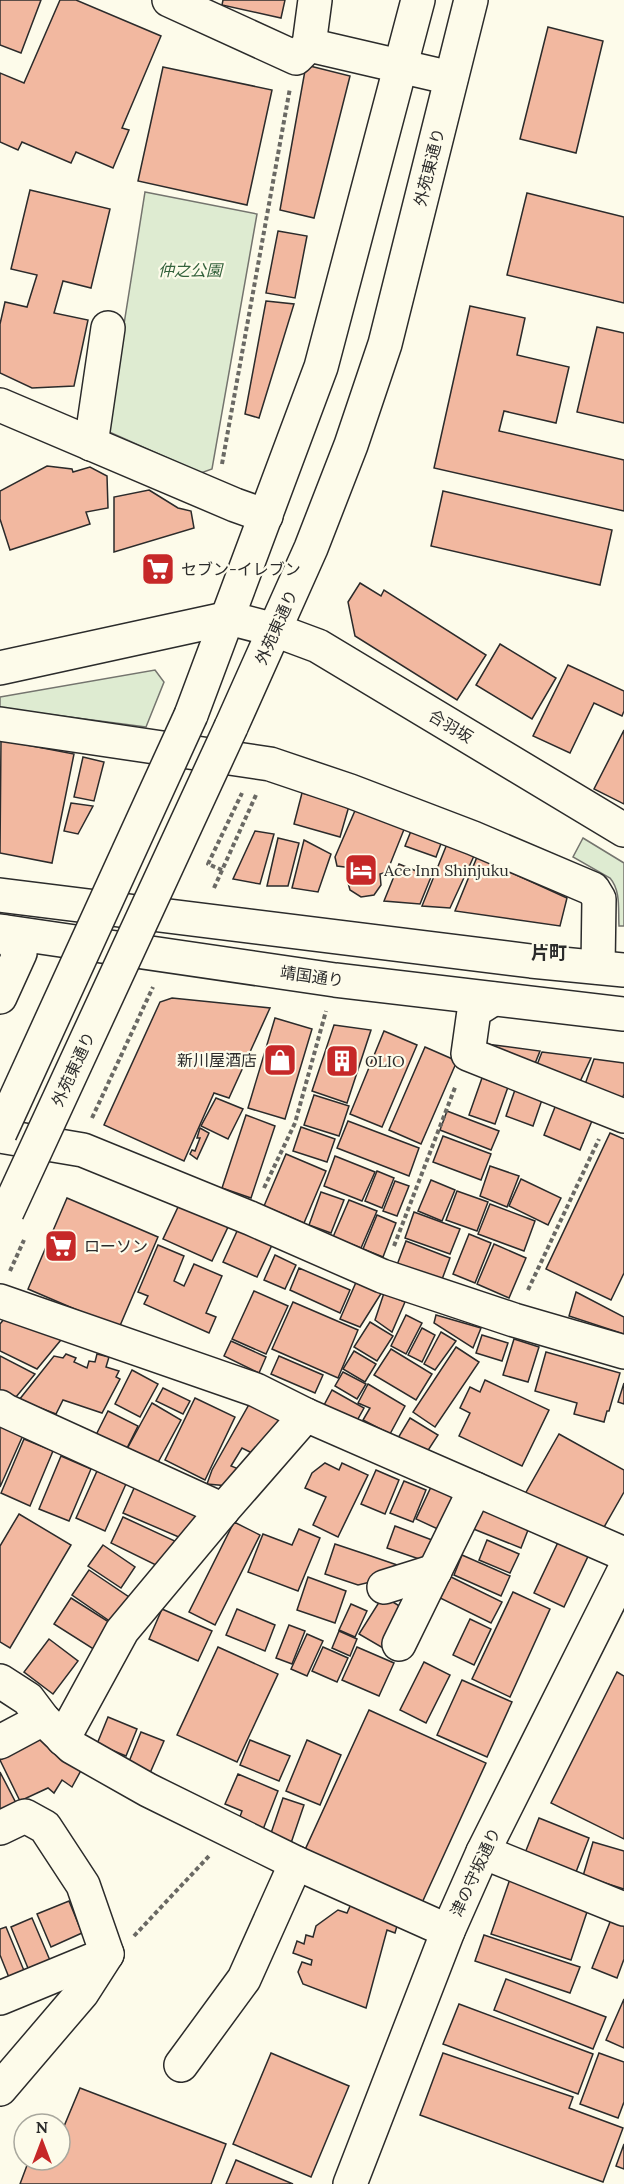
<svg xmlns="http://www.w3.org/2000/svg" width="624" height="2184" font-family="Lora,'Noto Sans JP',serif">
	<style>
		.green { fill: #deebd1; stroke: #74746e; stroke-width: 1.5 }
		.building { fill: #f2b8a0; stroke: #2b2b2b; stroke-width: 1.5 }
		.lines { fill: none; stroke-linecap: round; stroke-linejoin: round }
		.minor-casing { stroke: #2b2b2b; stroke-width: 36 }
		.major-casing { stroke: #2b2b2b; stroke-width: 36 }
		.path { stroke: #6a6964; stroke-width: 4; stroke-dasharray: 4.5 3; stroke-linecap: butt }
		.minor { stroke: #fdfbea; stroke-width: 33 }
		.major { stroke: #fdfbea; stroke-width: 33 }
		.major-bridge-casing { stroke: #2b2b2b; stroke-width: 36; stroke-linecap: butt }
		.major-bridge { stroke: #fdfbea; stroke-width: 33 }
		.labels { text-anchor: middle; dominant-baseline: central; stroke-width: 4.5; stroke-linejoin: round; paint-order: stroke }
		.street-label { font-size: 16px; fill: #2b2b2b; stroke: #fdfbea }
		.park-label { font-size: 16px; font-style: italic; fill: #34623c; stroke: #fdfbea }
		.poi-label { font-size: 16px; fill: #2b2b2b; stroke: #fdfbea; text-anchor: start }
		.neighbourhood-label { font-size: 18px; font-weight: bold; fill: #2b2b2b; stroke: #fdfbea }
	</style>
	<rect width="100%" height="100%" fill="#fdfbea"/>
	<g class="green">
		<path d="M 145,192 L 257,214 L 212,469 L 201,473 L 107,431 Z"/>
		<path d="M 155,670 L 164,682 L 146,727 L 0,708 L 0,697 Z"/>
		<path d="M 583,838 L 624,863 L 624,926 L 619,926 C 618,909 621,891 610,878 L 573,857 Z"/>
	</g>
	<g class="building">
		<path d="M 0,0 L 41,0 L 21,53 L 0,45 Z"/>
		<path d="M 60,0 L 76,0 L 161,36 L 122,128 L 129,130 L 113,168 L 76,152 L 71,163 L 22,142 L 18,150 L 0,142 L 0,73 L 24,83 Z"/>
		<path d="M 223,0 L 285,0 L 281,18 L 222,5 Z"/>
		<path d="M 548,27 L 603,41 L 576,153 L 520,139 Z"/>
		<path d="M 306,65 L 350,76 L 314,218 L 280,210 Z"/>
		<path d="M 163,67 L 272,90 L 247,205 L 138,181 Z"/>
		<path d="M 30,190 L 110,209 L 91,288 L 63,281 L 54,313 L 88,320 L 74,386 L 32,388 L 0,373 L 0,324 L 5,302 L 27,307 L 37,275 L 11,269 Z"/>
		<path d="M 527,193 L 624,217 L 624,303 L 507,275 Z"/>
		<path d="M 278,231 L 307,236 L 295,298 L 266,293 Z"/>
		<path d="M 266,301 L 294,304 L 259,418 L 245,414 Z"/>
		<path d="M 470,306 L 525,318 L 517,355 L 569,367 L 556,423 L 504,411 L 499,431 L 624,460 L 624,511 L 434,468 Z"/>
		<path d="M 597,327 L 624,333 L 624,423 L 577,412 Z"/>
		<path d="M 47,466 L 72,469 L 73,472 L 90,467 L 107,476 L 108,508 L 86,512 L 90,524 L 10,550 L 0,519 L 0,491 Z"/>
		<path d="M 149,490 L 178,508 L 191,511 L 194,528 L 114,552 L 114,497 Z"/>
		<path d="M 443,491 L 612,530 L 600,585 L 431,546 Z"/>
		<path d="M 360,583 L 381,596 L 384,590 L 486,655 L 457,700 L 355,636 L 348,602 Z"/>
		<path d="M 500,644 L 556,678 L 532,719 L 476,685 Z"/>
		<path d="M 568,665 L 624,691 L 624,711 L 622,716 L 594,703 L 570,753 L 533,736 Z"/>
		<path d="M 624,730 L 624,804 L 594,789 Z"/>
		<path d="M 1,740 L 74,754 L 52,863 L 0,853 Z"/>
		<path d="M 83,757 L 104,762 L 94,801 L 74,797 Z"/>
		<path d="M 302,793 L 349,806 L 340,837 L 294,824 Z"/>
		<path d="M 71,803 L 93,806 L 78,834 L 64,831 Z"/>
		<path d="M 357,806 L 405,827 L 387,872 L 380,874 L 381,885 L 374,895 L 361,897 L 350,890 L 347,879 L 353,868 L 337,866 L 335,857 Z"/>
		<path d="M 255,831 L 274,834 L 260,884 L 233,879 Z"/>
		<path d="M 411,831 L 442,841 L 436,857 L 405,846 Z"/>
		<path d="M 278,838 L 299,843 L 288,886 L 267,886 Z"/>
		<path d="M 304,840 L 331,854 L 318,892 L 292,888 Z"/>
		<path d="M 447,844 L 474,856 L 450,908 L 422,906 Z"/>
		<path d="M 477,857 L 567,898 L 560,926 L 455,911 Z"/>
		<path d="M 399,864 L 431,877 L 420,904 L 384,901 Z"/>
		<path d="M 172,998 L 270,1008 L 229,1098 L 214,1093 L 184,1161 L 104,1125 L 160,1002 Z"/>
		<path d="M 275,1018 L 312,1029 L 285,1119 L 248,1108 Z"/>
		<path d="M 334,1025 L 371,1030 L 347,1103 L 312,1091 Z"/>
		<path d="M 384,1031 L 417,1045 L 382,1127 L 350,1114 Z"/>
		<path d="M 486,1044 L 540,1051 L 532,1071 Z"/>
		<path d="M 425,1047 L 457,1061 L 421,1144 L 389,1130 Z"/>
		<path d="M 542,1052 L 591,1058 L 577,1088 L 535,1070 Z"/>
		<path d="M 594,1059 L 624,1063 L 624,1094 L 620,1104 L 583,1090 Z"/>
		<path d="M 482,1078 L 508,1087 L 495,1124 L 469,1115 Z"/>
		<path d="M 517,1084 L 544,1094 L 533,1126 L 506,1116 Z"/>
		<path d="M 314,1095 L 349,1106 L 339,1136 L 304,1125 Z"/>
		<path d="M 216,1098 L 243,1109 L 228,1139 L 201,1126 Z"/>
		<path d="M 557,1102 L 594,1116 L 580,1150 L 544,1135 Z"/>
		<path d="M 447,1111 L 499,1131 L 491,1150 L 440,1130 Z"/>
		<path d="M 246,1115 L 275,1126 L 251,1198 L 222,1188 Z"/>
		<path d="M 348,1121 L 419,1148 L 409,1176 L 337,1148 Z"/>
		<path d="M 301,1127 L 335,1139 L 327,1162 L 293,1151 Z"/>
		<path d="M 200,1128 L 209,1133 L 197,1159 L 190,1154 L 192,1150 L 195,1151 L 200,1138 L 197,1138 Z"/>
		<path d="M 610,1133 L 624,1139 L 624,1273 L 611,1300 L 546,1269 Z"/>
		<path d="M 443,1136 L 491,1154 L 481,1180 L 433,1162 Z"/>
		<path d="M 286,1154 L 326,1171 L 304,1223 L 264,1206 Z"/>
		<path d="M 335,1156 L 375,1172 L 362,1201 L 324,1186 Z"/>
		<path d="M 490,1166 L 519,1176 L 507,1207 L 480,1196 Z"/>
		<path d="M 377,1171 L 394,1178 L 382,1208 L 365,1201 Z"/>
		<path d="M 521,1179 L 561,1198 L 548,1225 L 509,1206 Z"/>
		<path d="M 431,1180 L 455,1190 L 442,1221 L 418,1211 Z"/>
		<path d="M 395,1181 L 409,1186 L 397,1216 L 383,1211 Z"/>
		<path d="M 457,1191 L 488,1202 L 477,1231 L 446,1220 Z"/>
		<path d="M 321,1192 L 344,1200 L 331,1233 L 309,1225 Z"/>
		<path d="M 67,1198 L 158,1237 L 119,1328 L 28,1289 Z"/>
		<path d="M 349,1200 L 377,1211 L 361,1248 L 333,1237 Z"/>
		<path d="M 490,1204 L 535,1221 L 524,1251 L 478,1234 Z"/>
		<path d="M 179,1205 L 228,1227 L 212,1261 L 163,1239 Z"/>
		<path d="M 414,1212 L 460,1229 L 450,1254 L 405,1238 Z"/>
		<path d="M 377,1215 L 396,1223 L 383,1257 L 363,1249 Z"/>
		<path d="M 238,1229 L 272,1245 L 257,1277 L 223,1262 Z"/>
		<path d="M 469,1234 L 491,1243 L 475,1283 L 453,1274 Z"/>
		<path d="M 406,1241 L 450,1258 L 441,1282 L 397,1265 Z"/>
		<path d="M 494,1244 L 526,1258 L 509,1298 L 477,1284 Z"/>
		<path d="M 158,1245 L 184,1256 L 174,1281 L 184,1286 L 194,1264 L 222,1276 L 206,1313 L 216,1317 L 209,1333 L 144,1304 L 148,1296 L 138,1292 Z"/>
		<path d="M 275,1255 L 296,1265 L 285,1289 L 264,1280 Z"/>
		<path d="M 299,1268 L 350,1290 L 340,1313 L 290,1290 Z"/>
		<path d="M 357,1280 L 382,1292 L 360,1327 L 340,1319 Z"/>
		<path d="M 254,1291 L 288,1306 L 266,1354 L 232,1339 Z"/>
		<path d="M 576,1292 L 624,1317 L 624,1334 L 569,1316 Z"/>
		<path d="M 384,1293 L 405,1302 L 392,1332 L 375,1320 Z"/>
		<path d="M 293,1302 L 358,1330 L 338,1378 L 272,1349 Z"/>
		<path d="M 9,1313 L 65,1335 L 37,1369 L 0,1351 L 0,1324 Z"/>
		<path d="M 406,1315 L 422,1323 L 406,1354 L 391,1346 Z"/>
		<path d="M 436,1315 L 481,1328 L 473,1348 L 434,1323 Z"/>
		<path d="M 370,1322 L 393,1336 L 377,1361 L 354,1347 Z"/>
		<path d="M 422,1328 L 435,1335 L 422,1362 L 408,1355 Z"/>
		<path d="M 441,1332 L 456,1341 L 435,1370 L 424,1364 Z"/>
		<path d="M 482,1335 L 508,1343 L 502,1361 L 476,1353 Z"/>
		<path d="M 514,1339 L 539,1347 L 528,1382 L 503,1375 Z"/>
		<path d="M 231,1341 L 266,1357 L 259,1373 L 224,1356 Z"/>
		<path d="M 456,1347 L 479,1362 L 435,1427 L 413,1412 Z"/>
		<path d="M 391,1349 L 432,1374 L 416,1400 L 374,1375 Z"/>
		<path d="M 354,1351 L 376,1364 L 365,1382 L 343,1369 Z"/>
		<path d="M 546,1352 L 620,1373 L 609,1411 L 607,1411 L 604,1422 L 574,1414 L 577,1403 L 535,1391 Z"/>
		<path d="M 66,1354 L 76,1358 L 74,1362 L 87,1368 L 89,1361 L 95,1362 L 97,1354 L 109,1357 L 106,1367 L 119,1371 L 116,1377 L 120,1379 L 102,1413 L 63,1400 L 56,1414 L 19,1400 L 54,1356 L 63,1358 Z"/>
		<path d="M 0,1356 L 35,1374 L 11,1403 L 0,1395 Z"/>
		<path d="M 279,1356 L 323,1375 L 315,1393 L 271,1374 Z"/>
		<path d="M 132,1370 L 158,1384 L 140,1417 L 115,1404 Z"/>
		<path d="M 343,1372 L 366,1384 L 357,1399 L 335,1386 Z"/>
		<path d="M 485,1380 L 549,1410 L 522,1466 L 459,1436 L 470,1413 L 460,1408 L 470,1387 L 480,1392 Z"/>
		<path d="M 624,1383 L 624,1404 L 618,1402 Z"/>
		<path d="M 368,1384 L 405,1406 L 390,1434 L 363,1420 L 370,1408 L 358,1403 Z"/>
		<path d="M 163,1388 L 190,1401 L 183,1414 L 156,1401 Z"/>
		<path d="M 332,1390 L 364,1408 L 354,1426 L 322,1409 Z"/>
		<path d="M 195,1398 L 235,1417 L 205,1480 L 165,1460 Z"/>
		<path d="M 251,1401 L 282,1414 L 274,1431 L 252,1453 L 242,1448 L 231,1466 L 241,1470 L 229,1486 L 207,1484 L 212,1470 Z"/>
		<path d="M 152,1403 L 181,1420 L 156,1466 L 127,1449 Z"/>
		<path d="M 108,1411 L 138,1426 L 124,1454 L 94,1439 Z"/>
		<path d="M 410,1418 L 438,1435 L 425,1455 L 398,1438 Z"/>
		<path d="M 0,1426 L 24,1433 L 0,1487 Z"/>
		<path d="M 559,1434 L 624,1470 L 624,1492 L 599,1536 L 525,1494 Z"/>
		<path d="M 24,1439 L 53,1451 L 30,1506 L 1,1493 Z"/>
		<path d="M 61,1456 L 91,1469 L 69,1521 L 39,1509 Z"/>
		<path d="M 325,1463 L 339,1470 L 342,1463 L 368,1475 L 338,1537 L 313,1525 L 326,1497 L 305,1488 L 312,1473 Z"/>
		<path d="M 376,1470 L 399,1480 L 385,1514 L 361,1504 Z"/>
		<path d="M 97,1471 L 126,1484 L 105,1531 L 76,1518 Z"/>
		<path d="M 404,1481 L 426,1490 L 413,1522 L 390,1513 Z"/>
		<path d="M 135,1486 L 200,1514 L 188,1541 L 123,1513 Z"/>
		<path d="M 431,1487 L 455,1498 L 440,1530 L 416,1519 Z"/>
		<path d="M 480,1506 L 530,1525 L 521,1548 L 471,1528 Z"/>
		<path d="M 19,1514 L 71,1545 L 10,1648 L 0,1642 L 0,1546 Z"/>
		<path d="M 123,1517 L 177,1542 L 164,1569 L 111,1543 Z"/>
		<path d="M 234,1522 L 260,1535 L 215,1625 L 189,1612 Z"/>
		<path d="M 395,1526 L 432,1540 L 425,1561 L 387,1548 Z"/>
		<path d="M 299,1529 L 320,1538 L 298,1591 L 248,1572 L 263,1534 L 292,1545 Z"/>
		<path d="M 561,1536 L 591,1550 L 564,1607 L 534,1593 Z"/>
		<path d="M 487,1540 L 519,1554 L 510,1573 L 479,1560 Z"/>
		<path d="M 335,1544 L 368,1555 L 409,1569 L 408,1573 L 358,1585 L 325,1574 Z"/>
		<path d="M 103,1545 L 135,1567 L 121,1588 L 88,1566 Z"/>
		<path d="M 462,1555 L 510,1576 L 501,1596 L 454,1575 Z"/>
		<path d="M 89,1570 L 129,1597 L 111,1622 L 72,1595 Z"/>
		<path d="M 443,1573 L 502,1602 L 491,1623 L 432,1594 Z"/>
		<path d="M 308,1577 L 346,1591 L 335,1623 L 297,1610 Z"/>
		<path d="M 513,1592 L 550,1609 L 510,1697 L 472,1679 Z"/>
		<path d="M 383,1596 L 406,1610 L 383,1648 L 359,1634 Z"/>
		<path d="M 71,1598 L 112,1624 L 95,1650 L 54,1624 Z"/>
		<path d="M 351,1604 L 367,1611 L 355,1637 L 339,1630 Z"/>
		<path d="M 162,1609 L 212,1631 L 198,1661 L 149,1639 Z"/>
		<path d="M 237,1609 L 275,1625 L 265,1651 L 226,1635 Z"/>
		<path d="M 470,1619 L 491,1629 L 474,1665 L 453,1655 Z"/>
		<path d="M 289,1625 L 305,1631 L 292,1664 L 276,1658 Z"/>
		<path d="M 339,1631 L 357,1639 L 350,1656 L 332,1648 Z"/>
		<path d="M 307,1634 L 323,1641 L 307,1676 L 291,1669 Z"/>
		<path d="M 49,1639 L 78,1661 L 53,1694 L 24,1672 Z"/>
		<path d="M 218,1647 L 278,1674 L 237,1762 L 177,1735 Z"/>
		<path d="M 323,1647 L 348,1658 L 337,1682 L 312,1671 Z"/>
		<path d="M 357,1647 L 394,1663 L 379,1696 L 342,1680 Z"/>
		<path d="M 424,1662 L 450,1675 L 426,1723 L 400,1710 Z"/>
		<path d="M 617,1672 L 624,1676 L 624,1839 L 551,1803 Z"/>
		<path d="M 462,1680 L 512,1702 L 487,1757 L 437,1735 Z"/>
		<path d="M 369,1710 L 486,1763 L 421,1905 L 304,1852 Z"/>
		<path d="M 108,1717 L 137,1729 L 126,1756 L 97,1744 Z"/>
		<path d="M 141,1732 L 164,1741 L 150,1773 L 128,1764 Z"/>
		<path d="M 35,1739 L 45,1741 L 85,1763 L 72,1787 L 62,1780 L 54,1793 L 48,1788 L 20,1801 L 0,1760 Z"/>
		<path d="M 250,1740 L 290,1756 L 279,1781 L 240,1765 Z"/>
		<path d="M 307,1740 L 341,1755 L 320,1805 L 286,1791 Z"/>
		<path d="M 0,1772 L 17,1805 L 0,1813 Z"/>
		<path d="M 238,1774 L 278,1791 L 262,1832 L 238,1822 L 242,1811 L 225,1804 Z"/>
		<path d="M 283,1798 L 304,1805 L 290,1846 L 269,1839 Z"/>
		<path d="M 539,1818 L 589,1838 L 576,1872 L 525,1853 Z"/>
		<path d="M 593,1842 L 624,1851 L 624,1889 L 583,1876 Z"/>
		<path d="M 510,1879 L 589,1906 L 571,1960 L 491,1934 Z"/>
		<path d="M 69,1901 L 82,1933 L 51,1947 L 37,1914 Z"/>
		<path d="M 351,1904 L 397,1926 L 395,1933 L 387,1930 L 366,2008 L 303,1984 L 298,1972 L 302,1962 L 311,1965 L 312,1960 L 293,1953 L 297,1941 L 304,1944 L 306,1935 L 313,1937 L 316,1926 L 338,1910 L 347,1913 Z"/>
		<path d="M 612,1917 L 624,1922 L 624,1959 L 617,1978 L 592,1968 Z"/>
		<path d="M 32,1918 L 52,1965 L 30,1973 L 11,1927 Z"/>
		<path d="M 6,1927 L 25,1973 L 10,1980 L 0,1955 L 0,1929 Z"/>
		<path d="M 484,1935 L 580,1967 L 570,1993 L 475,1961 Z"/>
		<path d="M 506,1979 L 606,2017 L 593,2049 L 494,2010 Z"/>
		<path d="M 624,1999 L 624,2048 L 606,2040 Z"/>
		<path d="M 459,2004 L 593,2054 L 578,2094 L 443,2044 Z"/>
		<path d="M 271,2053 L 349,2086 L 311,2177 L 233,2144 Z"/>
		<path d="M 443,2053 L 573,2097 L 569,2108 L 623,2128 L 603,2182 L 420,2115 Z"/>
		<path d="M 599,2053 L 624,2062 L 624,2102 L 618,2118 L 580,2104 Z"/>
		<path d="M 80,2088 L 226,2144 L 211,2184 L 20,2184 L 29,2160 L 60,2160 L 60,2136 Z"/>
		<path d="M 624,2144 L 624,2169 L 616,2166 Z"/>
		<path d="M 236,2160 L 293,2184 L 226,2184 Z"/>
	</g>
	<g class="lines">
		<g class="minor-casing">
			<g id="minor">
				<path d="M 169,0 L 296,58 L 309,45 L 315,0"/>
				<path d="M 309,45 L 451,78"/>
				<path d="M 0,405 L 235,505 L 266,516"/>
				<path d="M 91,444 L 108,328"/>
				<path d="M 0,724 L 270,764 L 350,791 L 473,838 L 593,889 L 599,899 L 598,967"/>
				<path d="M 0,997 L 20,953 L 5,932"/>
				<path d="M 493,999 L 474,1011 L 468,1054 L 624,1116"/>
				<path d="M 0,1136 L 83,1150 L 250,1218 L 382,1276 L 514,1320 L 624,1352"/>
				<path d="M 0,1301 L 256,1390 L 306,1415"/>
				<path d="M 0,1407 L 6,1411 L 223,1510"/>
				<path d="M 384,1587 L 435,1571"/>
				<path d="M 399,1644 L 475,1489"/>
				<path d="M 0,1681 L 28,1699 L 43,1719 L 72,1747 L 148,1790 L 296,1863 L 448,1931"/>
				<path d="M 63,1739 L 122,1631 L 223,1510 L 306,1415 L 624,1554"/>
				<path d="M 0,1742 L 43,1719"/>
				<path d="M 0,1828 L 25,1816 L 45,1827 L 83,1885 L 107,1954 L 0,1998"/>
				<path d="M 483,1852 L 624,1909"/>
				<path d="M 181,2065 L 244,1979 L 296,1863"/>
				<path d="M 0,2089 L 82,1993 L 107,1954"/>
				<path d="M 350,2184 L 448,1931 L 483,1852 L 624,1571"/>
			</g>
		</g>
		<g class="major-casing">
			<g id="major">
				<path d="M 0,668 L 229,618 L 275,630 L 318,646 L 624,830"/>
				<path d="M 191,715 L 321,367 L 418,0"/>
				<path d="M 231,727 L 311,548 L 351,445 L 385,344 L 471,0"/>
				<path d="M 0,895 L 531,961 L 624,970"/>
				<path d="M 0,931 L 335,980 L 624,1014"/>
			</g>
		</g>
		<g class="path">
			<path d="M 222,464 L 290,88"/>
			<path d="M 222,870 L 208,864 L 242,793"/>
			<path d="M 214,888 L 256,795"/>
			<path d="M 92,1118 L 153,987"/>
			<path d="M 264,1188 L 295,1123 L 326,1011"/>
			<path d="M 394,1246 L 456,1085"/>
			<path d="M 10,1271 L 24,1240"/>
			<path d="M 528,1290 L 599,1139"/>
			<path d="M 134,1936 L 209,1856"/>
		</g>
		<use href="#minor" class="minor"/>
		<use href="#major" class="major"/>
		<g class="major-bridge-casing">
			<g id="major-bridge">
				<path d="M 0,1133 L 191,715"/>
				<path d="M 7,1212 L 231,727"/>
			</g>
		</g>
		<use href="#major-bridge" class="major-bridge"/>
	</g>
	<defs>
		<g id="supermarket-square" transform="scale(1.725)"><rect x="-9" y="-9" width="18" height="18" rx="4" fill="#c62828" stroke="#fdfbea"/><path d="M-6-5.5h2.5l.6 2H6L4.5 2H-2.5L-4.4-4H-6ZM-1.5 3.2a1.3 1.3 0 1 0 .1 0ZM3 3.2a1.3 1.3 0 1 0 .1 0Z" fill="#fff"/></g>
		<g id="hotel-square" transform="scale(1.725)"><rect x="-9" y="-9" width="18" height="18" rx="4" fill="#c62828" stroke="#fdfbea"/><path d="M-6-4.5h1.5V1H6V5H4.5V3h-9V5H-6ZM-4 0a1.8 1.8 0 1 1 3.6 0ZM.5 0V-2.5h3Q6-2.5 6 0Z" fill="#fff"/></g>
		<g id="shop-square" transform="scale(1.725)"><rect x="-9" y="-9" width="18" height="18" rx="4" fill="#c62828" stroke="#fdfbea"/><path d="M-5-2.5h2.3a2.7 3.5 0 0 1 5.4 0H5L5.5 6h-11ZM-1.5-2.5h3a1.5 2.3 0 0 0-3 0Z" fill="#fff"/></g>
		<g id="building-square" transform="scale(1.725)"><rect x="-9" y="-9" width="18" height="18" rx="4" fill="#c62828" stroke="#fdfbea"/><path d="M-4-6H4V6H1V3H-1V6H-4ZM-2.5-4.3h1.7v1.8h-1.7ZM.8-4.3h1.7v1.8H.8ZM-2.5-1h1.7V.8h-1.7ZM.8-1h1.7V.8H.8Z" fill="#fff"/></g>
	</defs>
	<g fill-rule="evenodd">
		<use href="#supermarket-square" x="158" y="569"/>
		<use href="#hotel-square" x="361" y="870"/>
		<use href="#shop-square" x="280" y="1060"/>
		<use href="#building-square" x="342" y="1061"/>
		<use href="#supermarket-square" x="61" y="1246"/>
	</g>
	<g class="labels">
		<g class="street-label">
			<text transform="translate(429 167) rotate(-76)">外苑東通り</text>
			<text transform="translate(276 627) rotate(-66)">外苑東通り</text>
			<text transform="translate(451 726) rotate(31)">合羽坂</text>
			<text transform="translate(312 976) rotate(8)">靖国通り</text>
			<text transform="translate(73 1069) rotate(-65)">外苑東通り</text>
			<text transform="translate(475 1872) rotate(-65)">津の守坂通り</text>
		</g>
		<g class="park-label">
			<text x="190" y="270">仲之公園</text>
		</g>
		<g class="poi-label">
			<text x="181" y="569">セブン-イレブン</text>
			<text x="384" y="870">Ace Inn Shinjuku</text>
			<text x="257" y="1060" text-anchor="end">新川屋酒店</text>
			<text x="365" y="1061">OLIO</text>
			<text x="84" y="1246">ローソン</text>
		</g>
		<g class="neighbourhood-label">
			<text x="549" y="952">片町</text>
		</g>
	</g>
	<g transform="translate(42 2142)"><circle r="28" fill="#fdfbea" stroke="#a9a89e" stroke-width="1.5"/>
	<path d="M0-4.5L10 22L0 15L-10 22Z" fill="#c62828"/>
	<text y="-9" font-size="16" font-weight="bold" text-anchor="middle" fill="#2b2b2b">N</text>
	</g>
</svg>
